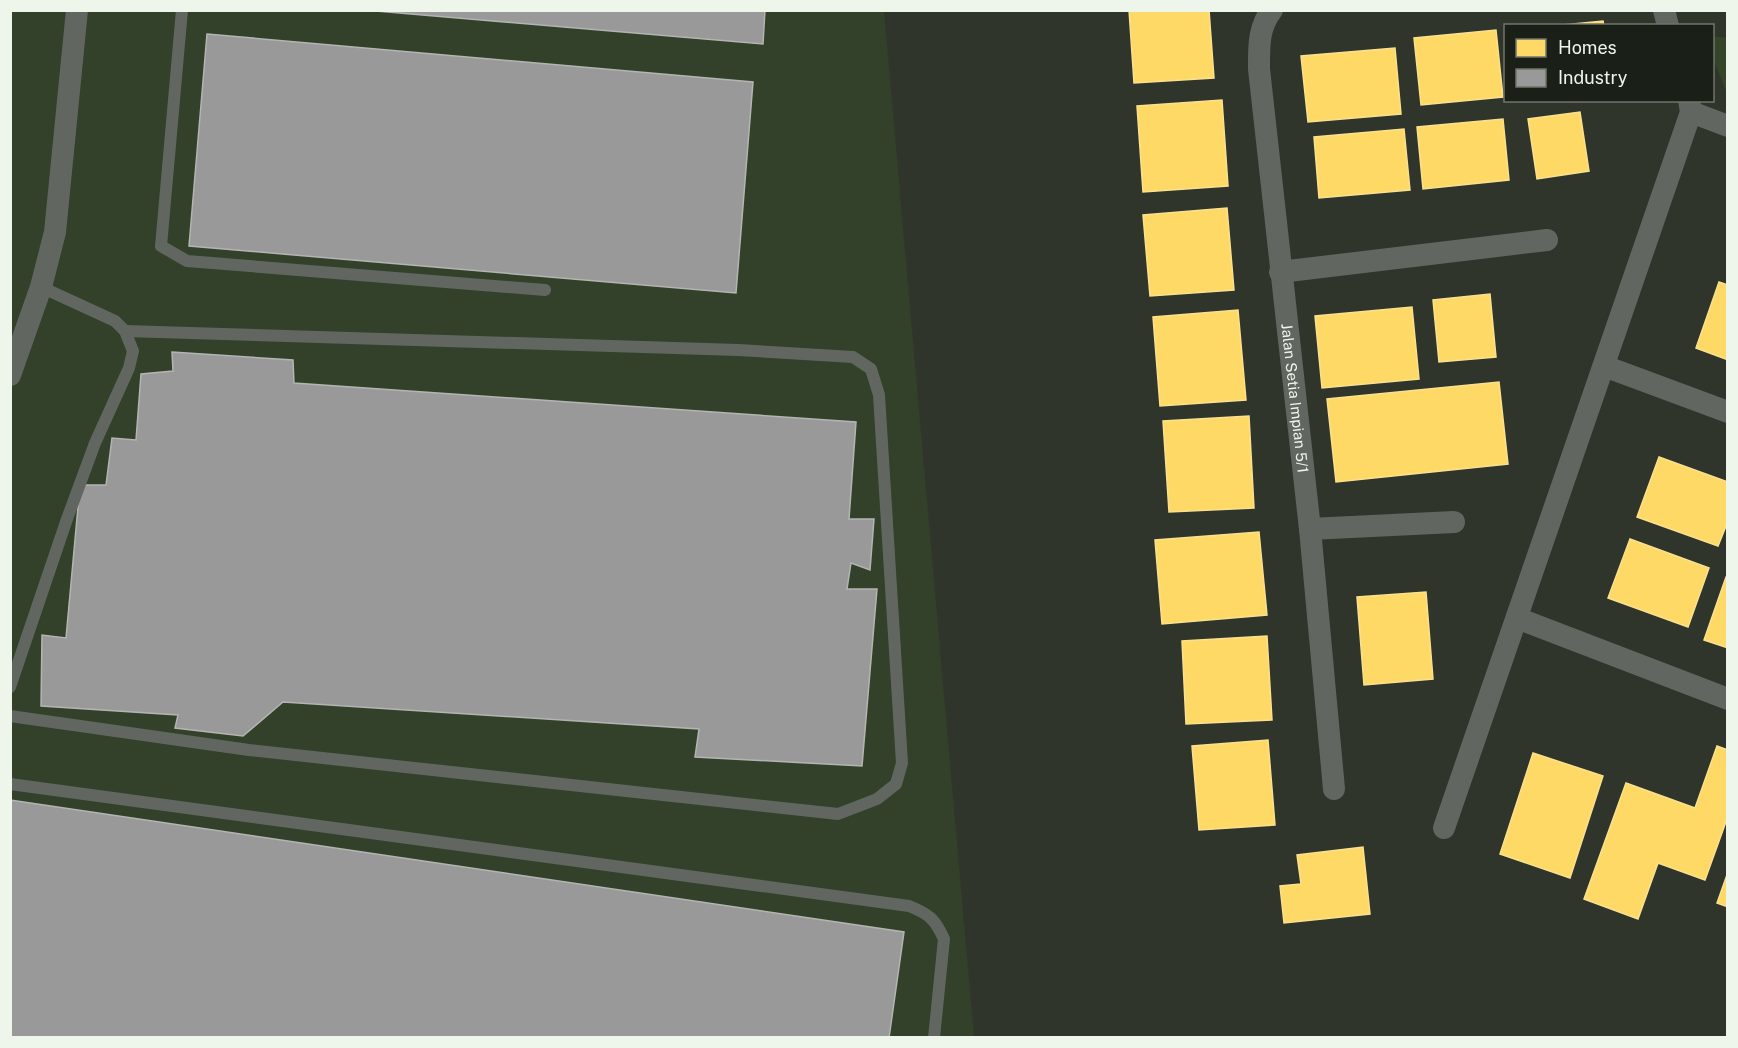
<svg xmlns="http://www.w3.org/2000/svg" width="1738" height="1048" font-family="'Public Sans',sans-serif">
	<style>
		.built { fill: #33402a }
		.green { fill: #354529 }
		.homes { fill: #ffd966; stroke: #fae18e; stroke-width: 1.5 }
		.industry { fill: #999; stroke: #b2b5b1; stroke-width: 1.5 }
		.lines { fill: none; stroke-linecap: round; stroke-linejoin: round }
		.service { stroke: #626660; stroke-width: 12 }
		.minor { stroke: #626660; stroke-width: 22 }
		.labels { text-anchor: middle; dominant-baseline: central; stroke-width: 6; stroke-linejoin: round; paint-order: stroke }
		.street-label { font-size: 15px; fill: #eef5ea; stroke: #1a1f17 }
	</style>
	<rect width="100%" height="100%" fill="#30352c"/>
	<path class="built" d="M 10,11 L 884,11 L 974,1037 L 11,1037 Z"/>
	<path class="green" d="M 1712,36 L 1727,38 L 1727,93 L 1713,58 Z"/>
	<g class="homes">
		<path d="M 1129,10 L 1209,10 L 1214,78 L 1134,83 Z"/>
		<path d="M 1603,21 L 1604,26 L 1552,26 Z"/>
		<path d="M 1496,30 L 1503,97 L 1421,105 L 1414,38 Z"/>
		<path d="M 1395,48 L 1401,114 L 1308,122 L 1301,56 Z"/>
		<path d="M 1222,100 L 1228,186 L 1143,192 L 1137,106 Z"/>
		<path d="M 1580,112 L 1589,171 L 1537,179 L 1528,119 Z"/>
		<path d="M 1503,119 L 1509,180 L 1423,189 L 1417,127 Z"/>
		<path d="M 1404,129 L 1410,190 L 1319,198 L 1314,137 Z"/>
		<path d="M 1227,208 L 1234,290 L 1150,296 L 1143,215 Z"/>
		<path d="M 1719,282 L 1728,285 L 1728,360 L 1696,348 Z"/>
		<path d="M 1490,294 L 1496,357 L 1439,362 L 1433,300 Z"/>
		<path d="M 1412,307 L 1419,379 L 1322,388 L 1315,316 Z"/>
		<path d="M 1238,310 L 1246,400 L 1160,406 L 1153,317 Z"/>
		<path d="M 1499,382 L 1508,464 L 1336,482 L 1327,399 Z"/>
		<path d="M 1249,416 L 1254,508 L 1169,512 L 1163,421 Z"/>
		<path d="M 1659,457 L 1728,482 L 1728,521 L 1718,546 L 1637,517 Z"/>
		<path d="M 1259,532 L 1267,615 L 1162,624 L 1155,540 Z"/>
		<path d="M 1630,539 L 1709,568 L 1688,627 L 1608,598 Z"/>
		<path d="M 1726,577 L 1728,577 L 1728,648 L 1704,640 Z"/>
		<path d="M 1426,592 L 1433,679 L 1364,685 L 1357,597 Z"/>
		<path d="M 1267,636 L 1272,720 L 1186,724 L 1182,641 Z"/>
		<path d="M 1268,740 L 1275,825 L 1199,830 L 1192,746 Z"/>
		<path d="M 1717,746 L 1728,750 L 1728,816 L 1705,880 L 1658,863 L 1638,919 L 1584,899 L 1626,783 L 1695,808 Z"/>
		<path d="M 1533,753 L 1603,776 L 1570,878 L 1500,854 Z"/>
		<path d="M 1363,847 L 1370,914 L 1284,923 L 1280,886 L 1301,884 L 1297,855 Z"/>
		<path d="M 1728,872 L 1728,907 L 1717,903 Z"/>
	</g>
	<g class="industry">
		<path d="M 364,10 L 765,10 L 763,44 Z"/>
		<path d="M 207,34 L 753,82 L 736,293 L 189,246 Z"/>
		<path d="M 172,352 L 293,360 L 294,383 L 856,422 L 849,519 L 874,519 L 870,570 L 851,563 L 847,589 L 877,589 L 862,766 L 695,757 L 699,729 L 283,702 L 243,736 L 175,728 L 178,715 L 41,706 L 42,635 L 66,638 L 80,485 L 106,485 L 112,438 L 136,440 L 141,374 L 173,371 Z"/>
		<path d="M 10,800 L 904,932 L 889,1038 L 10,1038 Z"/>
	</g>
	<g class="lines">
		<g class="service">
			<path d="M 182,10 L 161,246 L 187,261 L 545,290"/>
			<path d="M 10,687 L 67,519 L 95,443 L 129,368 L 133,351 L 125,331 L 115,321 L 41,287"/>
			<path d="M 10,716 L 249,750 L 838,814 L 877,799 L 896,784 L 902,763 L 879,395 L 871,369 L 853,357 L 738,350 L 125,331"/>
			<path d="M 10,784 L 909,906 C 929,914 935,919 944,939 L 934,1038"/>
		</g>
		<g class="minor">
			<path id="s1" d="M 1272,10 C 1258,27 1259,48 1259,69 L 1310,529 L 1334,789"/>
			<path d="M 1664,10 L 1668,26"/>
			<path d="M 1691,112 L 1728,126"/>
			<path d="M 1280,272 L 1547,240"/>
			<path d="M 1604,366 L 1728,412"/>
			<path d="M 10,375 L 41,287 L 55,232 L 77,10"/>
			<path d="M 1310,529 L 1454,522"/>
			<path d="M 1517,618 L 1728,699"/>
			<path d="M 1444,828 L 1691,112 L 1689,100"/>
		</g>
	</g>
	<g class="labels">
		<g class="street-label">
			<text stroke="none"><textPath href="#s1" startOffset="393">Jalan Setia Impian 5/1</textPath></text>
		</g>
	</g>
	<rect width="1738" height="1048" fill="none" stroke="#eef5ea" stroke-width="24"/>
	<rect x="1504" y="24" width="210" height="78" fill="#1a1f17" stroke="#6f756b" stroke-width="1.5"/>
	<rect x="1516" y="39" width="30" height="18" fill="#ffd966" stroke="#6f756b" stroke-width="1.5"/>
	<text x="1558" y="54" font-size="18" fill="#eef5ea">Homes</text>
	<rect x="1516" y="69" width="30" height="18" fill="#999999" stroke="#6f756b" stroke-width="1.5"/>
	<text x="1558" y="84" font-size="18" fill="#eef5ea">Industry</text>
</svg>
